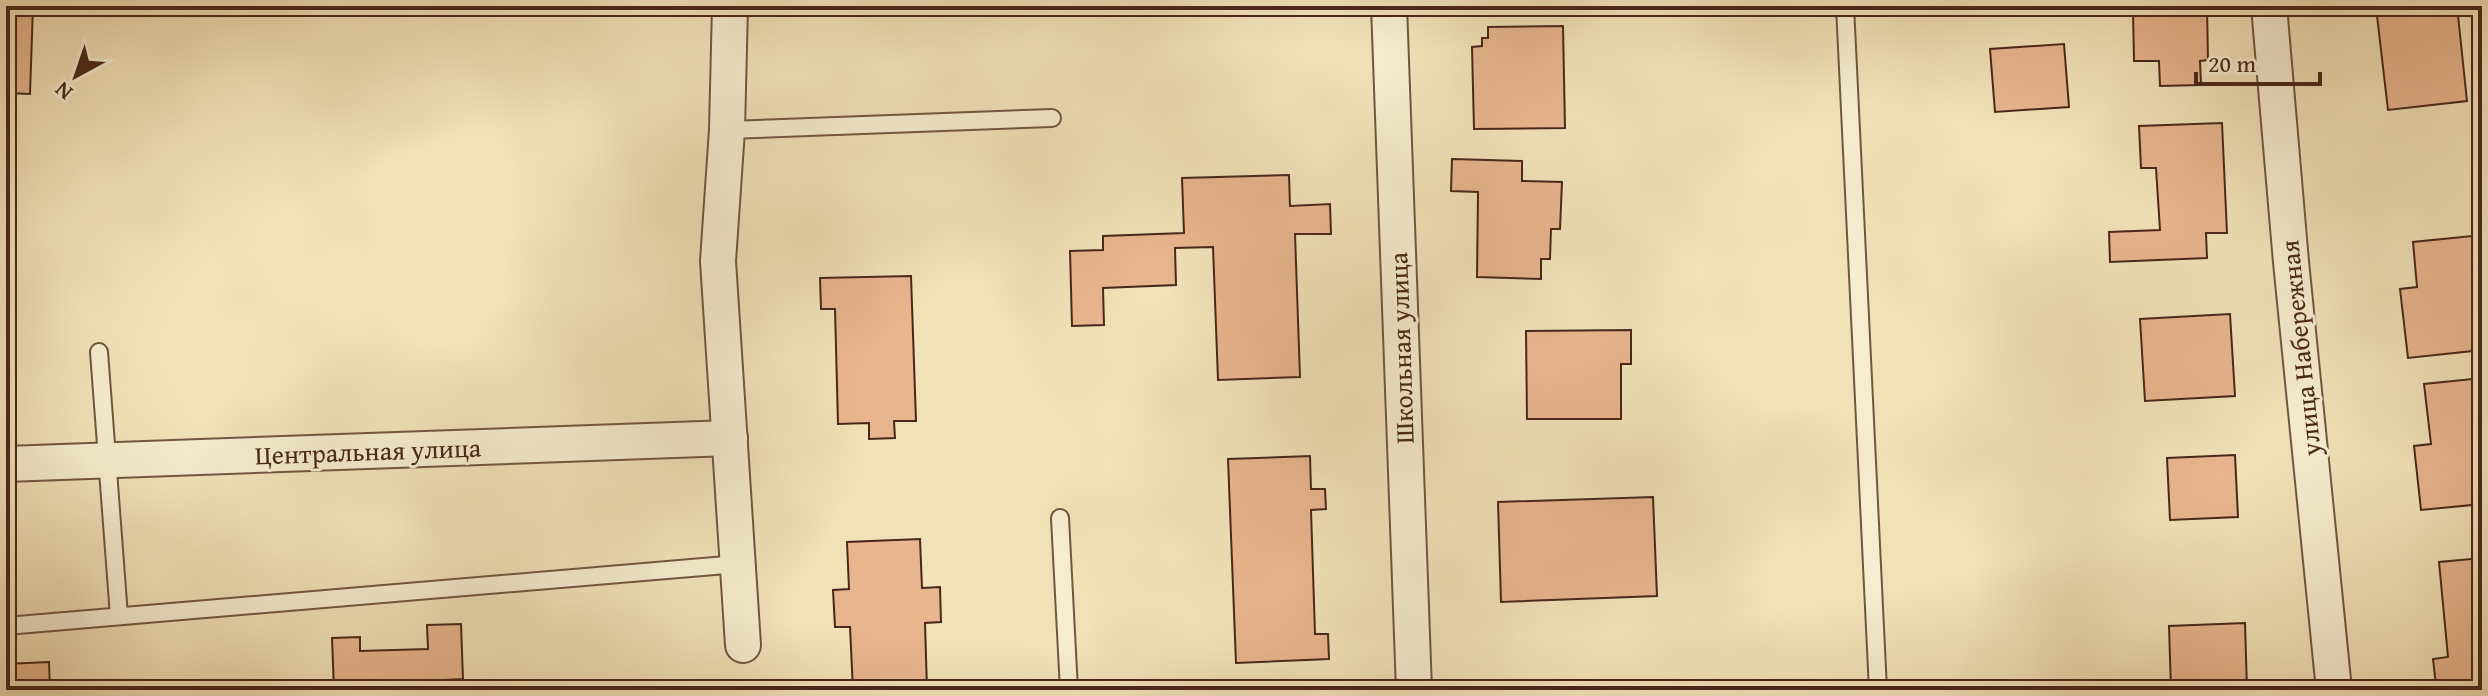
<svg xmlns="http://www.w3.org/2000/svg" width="2488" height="696" font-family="'Gentium Book Plus',serif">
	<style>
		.building { fill: #e7b58e; stroke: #492719; stroke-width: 2 }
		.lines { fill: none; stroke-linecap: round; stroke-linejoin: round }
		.service-casing { stroke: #735640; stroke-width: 20 }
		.minor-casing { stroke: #735640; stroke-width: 38 }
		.service { stroke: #f6ecd0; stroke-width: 16 }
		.minor { stroke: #f6ecd0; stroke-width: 34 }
		.labels { text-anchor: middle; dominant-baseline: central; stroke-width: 6; stroke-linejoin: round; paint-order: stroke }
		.street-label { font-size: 26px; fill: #492719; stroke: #f6ecd0 }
	</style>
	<rect width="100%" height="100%" fill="#f1e1b7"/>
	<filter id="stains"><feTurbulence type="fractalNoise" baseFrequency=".0025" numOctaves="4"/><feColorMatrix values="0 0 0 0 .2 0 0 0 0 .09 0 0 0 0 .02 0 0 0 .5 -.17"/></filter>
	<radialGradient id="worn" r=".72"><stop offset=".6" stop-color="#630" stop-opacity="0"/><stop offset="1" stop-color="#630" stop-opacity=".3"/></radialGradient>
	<g class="building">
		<path d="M 6,6 L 33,6 L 30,94 L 6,93 Z"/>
		<path d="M 2126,6 L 2207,6 L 2208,60 L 2200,61 L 2201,85 L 2160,86 L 2159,61 L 2134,61 L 2133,11 L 2126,13 Z"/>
		<path d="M 2387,6 L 2457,6 L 2467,101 L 2388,110 L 2376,7 Z"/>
		<path d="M 1563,26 L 1565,128 L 1474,129 L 1472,47 L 1482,46 L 1482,38 L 1488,38 L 1488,27 Z"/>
		<path d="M 2064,44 L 2069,107 L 1995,112 L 1990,49 Z"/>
		<path d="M 2222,123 L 2227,233 L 2206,233 L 2207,258 L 2110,262 L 2109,232 L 2160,230 L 2156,168 L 2141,168 L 2139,126 Z"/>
		<path d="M 1452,159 L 1522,161 L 1522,181 L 1562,182 L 1560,229 L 1551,229 L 1550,259 L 1541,259 L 1541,279 L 1477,277 L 1478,192 L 1451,191 Z"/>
		<path d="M 1289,175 L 1290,206 L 1330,204 L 1331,234 L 1295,234 L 1300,377 L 1218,380 L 1213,247 L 1175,248 L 1176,285 L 1103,288 L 1104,325 L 1072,326 L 1070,251 L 1103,250 L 1103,236 L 1184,233 L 1182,178 Z"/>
		<path d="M 2482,235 L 2482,350 L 2408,358 L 2400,289 L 2417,287 L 2413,242 Z"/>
		<path d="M 911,276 L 916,421 L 894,421 L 895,438 L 869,439 L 869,423 L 838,424 L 835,309 L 821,309 L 820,278 Z"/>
		<path d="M 2230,314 L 2235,396 L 2145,401 L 2140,319 Z"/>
		<path d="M 1631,330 L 1631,364 L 1621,364 L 1621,419 L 1527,419 L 1526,331 Z"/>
		<path d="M 2482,378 L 2482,504 L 2421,510 L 2414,446 L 2431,444 L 2424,384 Z"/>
		<path d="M 2235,455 L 2238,517 L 2170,520 L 2167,458 Z"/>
		<path d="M 1310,456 L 1311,489 L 1325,489 L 1326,509 L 1311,510 L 1315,634 L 1328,634 L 1329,659 L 1236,663 L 1228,459 Z"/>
		<path d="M 1653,497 L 1657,596 L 1501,602 L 1498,502 Z"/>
		<path d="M 920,539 L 922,588 L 940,587 L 941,622 L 925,623 L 927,690 L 853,690 L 850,627 L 835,627 L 833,590 L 849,589 L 847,542 Z"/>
		<path d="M 2482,558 L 2482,680 L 2436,685 L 2433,659 L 2448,657 L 2439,562 Z"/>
		<path d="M 2245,623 L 2247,690 L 2171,690 L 2169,626 Z"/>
		<path d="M 461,624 L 463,679 L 445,680 L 446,690 L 334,690 L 332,638 L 360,637 L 360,651 L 428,649 L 427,625 Z"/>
		<path d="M 49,662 L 50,690 L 6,690 L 6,664 Z"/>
	</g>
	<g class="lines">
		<g class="service-casing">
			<g id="service">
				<path d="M 1845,6 L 1878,690"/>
				<path d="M 727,130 L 1052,118"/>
				<path d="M 99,352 L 119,616"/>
				<path d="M 1060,518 L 1069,690"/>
				<path d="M 6,626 L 738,564"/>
			</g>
		</g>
		<g class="minor-casing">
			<g id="minor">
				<path d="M 730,6 L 727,130 L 718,261 L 743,645"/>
				<path d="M 1389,6 L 1414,690"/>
				<path d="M 2269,6 L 2291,262 L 2334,690"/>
				<path d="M 6,464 L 730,438"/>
			</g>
		</g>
		<use href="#service" class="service"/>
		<use href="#minor" class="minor"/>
	</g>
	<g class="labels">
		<g class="street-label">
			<text transform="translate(1401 348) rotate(-92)">Школьная улица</text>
			<text transform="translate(2300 348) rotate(-96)">улица Набережная</text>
			<text transform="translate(368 451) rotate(-2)">Центральная улица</text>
		</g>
	</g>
	<rect width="2488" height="696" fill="none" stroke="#f1e1b7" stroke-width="32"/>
	<rect x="8" y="8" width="2472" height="680" fill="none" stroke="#492719" stroke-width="4"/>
	<rect x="16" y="16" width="2456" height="664" fill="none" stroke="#492719" stroke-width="2"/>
	<g transform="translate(76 76) rotate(220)" stroke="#f6ecd0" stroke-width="6" paint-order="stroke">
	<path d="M0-6L14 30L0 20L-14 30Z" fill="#492719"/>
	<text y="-12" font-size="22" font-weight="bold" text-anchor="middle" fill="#492719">N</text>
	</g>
	<path d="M2196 72v12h124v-12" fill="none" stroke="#492719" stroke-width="4"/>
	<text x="2208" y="72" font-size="24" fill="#492719" stroke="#f6ecd0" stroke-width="6" paint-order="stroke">20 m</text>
	<rect width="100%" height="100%" filter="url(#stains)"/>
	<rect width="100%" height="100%" fill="url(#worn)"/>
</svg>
